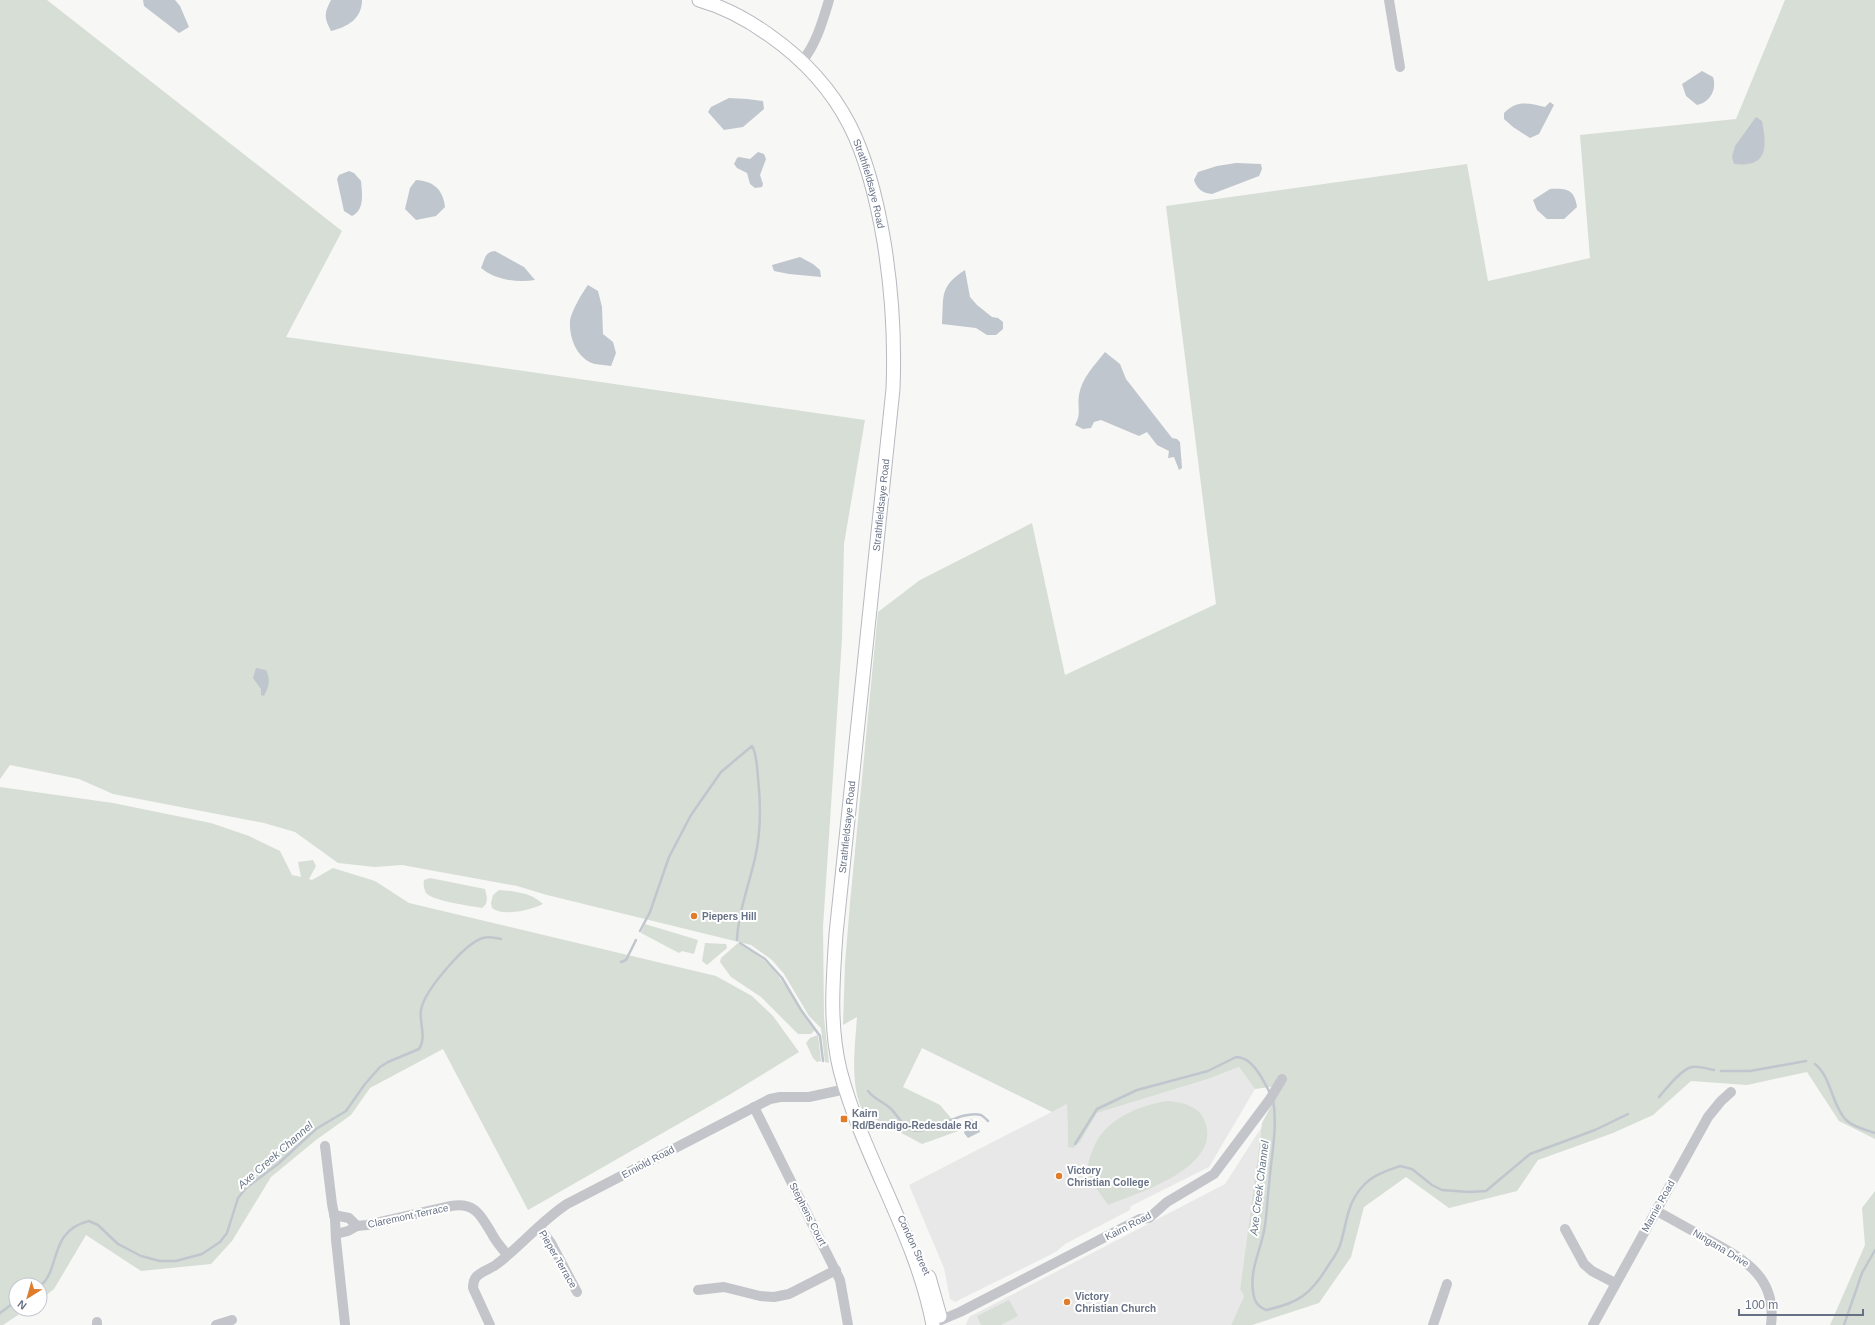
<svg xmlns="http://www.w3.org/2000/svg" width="1875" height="1325" font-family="Helvetica,sans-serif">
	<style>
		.built { fill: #e8e8e8 }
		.green { fill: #d7ded6 }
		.water { fill: #c0c6cd }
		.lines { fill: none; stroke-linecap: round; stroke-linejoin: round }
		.stream { stroke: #c0c6cd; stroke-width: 2.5 }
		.major-casing { stroke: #b6b9be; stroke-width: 15 }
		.minor { stroke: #c3c5ca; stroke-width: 10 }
		.major { stroke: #fff; stroke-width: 13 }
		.poi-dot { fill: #df7d2d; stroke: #fff; stroke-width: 1.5 }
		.labels { text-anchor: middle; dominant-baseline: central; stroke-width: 4; stroke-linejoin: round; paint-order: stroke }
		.street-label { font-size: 10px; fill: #677185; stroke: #fff }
		.poi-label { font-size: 10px; font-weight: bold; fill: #677185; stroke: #fff; text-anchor: start }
		.water-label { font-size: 11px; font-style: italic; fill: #687887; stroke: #fff }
	</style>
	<rect width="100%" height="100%" fill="#f7f7f5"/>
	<g class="built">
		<path d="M 1239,1067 L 1255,1089 L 1209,1167 L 1131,1206 L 1130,1210 L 1065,1244 L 1057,1251 L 1044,1258 L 955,1302 L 950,1299 L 944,1268 L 909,1185 L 1067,1104 L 1068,1146 L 1080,1142 L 1097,1113 L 1208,1079 Z"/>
		<path d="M 1261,1128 L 1240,1288 L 1244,1296 L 1231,1325 L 966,1325 L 969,1317 L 1225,1184 Z"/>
	</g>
	<g class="green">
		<path d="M 0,0 L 47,0 L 342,231 L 286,337 L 865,420 L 844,544 L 842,639 L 823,927 L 824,1017 L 829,1063 L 825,1062 L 821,1028 L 809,1016 L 784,974 L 772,960 L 751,945 L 547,895 L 517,886 L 402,865 L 375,867 L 338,863 L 295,832 L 264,823 L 113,794 L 79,779 L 10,765 L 0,779 Z"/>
		<path d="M 1785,0 L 1875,0 L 1875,1139 L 1839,1121 L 1807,1072 L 1747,1085 L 1691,1081 L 1653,1115 L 1613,1133 L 1538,1160 L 1517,1191 L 1449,1208 L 1406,1177 L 1364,1207 L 1351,1257 L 1319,1303 L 1252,1325 L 1231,1325 L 1244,1296 L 1240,1289 L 1262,1123 L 1277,1095 L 1278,1086 L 1255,1089 L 1239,1067 L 1208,1079 L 1097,1113 L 1080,1142 L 1073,1148 L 1068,1147 L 1067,1104 L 1052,1112 L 922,1048 L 903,1087 L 940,1105 L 961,1130 L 922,1144 L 864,1113 C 849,1087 855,1047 857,1017 L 843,1025 L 845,964 L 850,903 L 878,612 L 920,580 L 1032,523 L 1065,675 L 1216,604 L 1166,206 L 1467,164 L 1488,281 L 1590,258 L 1580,135 L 1736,119 Z"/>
		<path d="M 0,787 L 113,803 L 211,823 L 249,836 L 280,851 L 292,875 L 301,877 L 298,862 L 313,860 L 316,866 L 309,879 L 312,880 L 333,868 L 375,881 L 409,903 L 716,976 L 752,996 L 773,1016 L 799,1052 L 729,1095 L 528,1210 L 443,1049 L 370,1088 L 351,1115 L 316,1140 L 271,1177 L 232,1241 L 211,1264 L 141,1271 L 86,1235 L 54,1289 L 40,1300 L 40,1285 L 16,1285 L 16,1309 L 27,1309 L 3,1325 L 0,1325 Z"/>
		<path d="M 430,878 L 485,889 C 487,897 489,903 482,908 C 470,906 435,901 427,894 C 424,891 423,883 424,880 Z"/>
		<path d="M 499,890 C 514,891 532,893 543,904 C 531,910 503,917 492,908 L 491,903 L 493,895 Z"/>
		<path d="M 645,924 L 698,940 L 694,954 L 682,951 L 679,953 L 641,933 Z"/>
		<path d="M 705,943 L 726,944 L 727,948 L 707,965 L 702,961 Z"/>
		<path d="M 738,943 C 747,949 758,955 766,962 C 786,982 798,1008 815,1030 L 811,1034 L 798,1034 L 761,997 L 731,977 L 720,962 L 721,958 Z"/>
		<path d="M 818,1035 L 821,1061 L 817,1062 L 813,1058 L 806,1043 L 810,1038 Z"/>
		<path d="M 1167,1101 C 1182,1102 1200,1106 1205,1122 C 1222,1167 1139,1193 1108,1205 C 1102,1195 1088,1180 1088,1167 C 1088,1162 1091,1154 1093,1149 C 1105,1119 1137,1106 1167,1101 Z"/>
		<path d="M 1875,1191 L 1875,1325 L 1830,1325 L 1865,1245 L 1862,1208 Z"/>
		<path d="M 1009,1300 L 1018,1316 L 1001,1325 L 981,1325 L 977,1316 Z"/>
	</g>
	<g class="water">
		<path d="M 143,0 L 175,0 L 180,6 L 189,27 L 179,33 L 144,6 Z"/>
		<path d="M 331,0 L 362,0 C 362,19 347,27 331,31 C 324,17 324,14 331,0 Z"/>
		<path d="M 1702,71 L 1713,77 C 1717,90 1710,102 1697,105 L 1686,96 L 1682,84 Z"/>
		<path d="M 729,98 L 747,99 L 763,101 L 764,109 L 743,127 L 724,130 L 708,112 L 711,107 Z"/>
		<path d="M 1550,102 L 1554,105 L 1539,134 L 1530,138 L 1513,127 L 1504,119 L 1504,113 C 1517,100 1528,103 1545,107 Z"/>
		<path d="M 1756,117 L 1762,121 C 1767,147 1768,168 1734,164 L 1732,157 L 1735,146 Z"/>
		<path d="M 758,152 L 764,154 L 766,159 L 760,175 L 763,184 L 762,187 L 755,188 L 750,184 L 747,173 L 737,168 L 734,164 L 737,158 L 739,157 L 750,159 Z"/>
		<path d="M 1236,163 L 1261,164 L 1262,169 L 1259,176 L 1212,194 C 1202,193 1197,189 1194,180 L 1198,172 L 1217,166 Z"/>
		<path d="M 349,171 L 354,173 L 361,181 C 362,193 365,210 352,216 L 344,211 L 337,179 L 339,175 Z"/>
		<path d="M 416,180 C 434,181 443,190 445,207 L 436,216 L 416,220 L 405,209 L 410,188 Z"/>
		<path d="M 1550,189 C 1567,188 1574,189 1577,207 L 1564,219 L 1547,219 L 1537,210 L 1533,200 Z"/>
		<path d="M 495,251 L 524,267 L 535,280 C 518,283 495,280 481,268 C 485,260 484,252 495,251 Z"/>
		<path d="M 800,257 L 813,264 L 820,270 L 821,277 L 789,274 L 774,271 L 772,265 Z"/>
		<path d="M 965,270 L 970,297 L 977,305 L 992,317 L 998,318 L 1003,322 L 1003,329 L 996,335 L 987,335 L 976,328 L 942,324 C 944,295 939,287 965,270 Z"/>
		<path d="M 588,285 L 598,291 L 602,307 L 603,334 L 613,342 L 616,353 L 611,366 C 606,365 600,365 595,364 C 577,359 569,338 570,321 C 571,312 582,293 588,285 Z"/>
		<path d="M 1105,352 L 1120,364 L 1126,379 L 1172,438 L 1177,439 L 1180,442 L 1182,468 L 1179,470 L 1174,457 L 1168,458 L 1169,451 L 1157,445 L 1147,432 L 1139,436 L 1101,420 L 1094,422 L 1091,428 L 1083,429 L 1075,425 C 1082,413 1077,408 1079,395 C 1082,377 1095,365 1105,352 Z"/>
		<path d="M 256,668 L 266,670 C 271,680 269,686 264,696 L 261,695 L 261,689 L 253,678 Z"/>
		<path d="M 971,1119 L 978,1126 L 980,1132 L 968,1138 L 964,1133 L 969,1120 Z"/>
	</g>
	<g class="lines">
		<g class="stream">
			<path d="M 640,931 L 650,912 L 669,857 L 691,815 L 721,772 L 752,746 C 757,754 757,768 758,778 C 761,805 761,832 755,858 C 749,885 738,913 737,940"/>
			<path d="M 740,943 L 765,959 L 782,978 L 801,1010 L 820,1036 L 823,1061"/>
			<path d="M 621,962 L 626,960 L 636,940"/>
			<path d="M 1815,1064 C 1832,1078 1831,1104 1846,1120 C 1853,1127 1866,1130 1875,1133"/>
			<path d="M 1721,1071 L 1750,1071 L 1806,1061"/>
			<path d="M 868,1091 C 875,1100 882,1101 890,1108 C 897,1114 902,1126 912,1130 C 928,1136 961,1109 981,1115 C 983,1116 986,1119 988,1121"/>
			<path d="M 1659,1097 C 1666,1089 1681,1069 1692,1067 C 1699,1066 1708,1069 1714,1070"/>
			<path d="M 1273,1099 C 1278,1127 1271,1158 1269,1185 C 1267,1200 1267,1217 1264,1231 C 1260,1252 1250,1269 1253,1291 C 1254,1301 1257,1306 1266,1310 C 1299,1303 1311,1294 1328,1266 C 1333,1259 1339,1251 1341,1242 C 1347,1222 1347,1203 1363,1186 C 1373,1175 1386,1171 1400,1166 L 1412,1169 L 1432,1185 L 1442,1190 L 1469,1192 L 1486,1191 L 1530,1154 L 1595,1130 L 1628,1114"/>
			<path d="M 1075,1144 L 1097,1109 L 1137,1090 L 1208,1071 L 1236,1057 C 1253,1057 1263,1080 1270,1093"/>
			<path d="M 40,1286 C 61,1270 48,1231 89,1221 L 98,1225 L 118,1244 L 141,1256 L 160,1261 L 176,1261 L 202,1254 L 220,1242 L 227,1233 L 238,1198 L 246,1188 L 278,1164 L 316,1129 L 346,1111 L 365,1084 L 380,1067 L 388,1062 L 419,1049 C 427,1037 419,1023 421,1010 C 424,991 465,943 483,938 C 489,936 495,938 501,939"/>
			<path d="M 0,1313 L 16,1301"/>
			<path d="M 1844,1325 L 1862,1273 L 1875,1250"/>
		</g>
		<g class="major-casing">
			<g id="major">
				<path id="s1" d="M 699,0 C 724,7 748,20 769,35 C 846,89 869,153 884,242 C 892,291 895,340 893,389 L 836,934 C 833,979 829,1025 840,1070 C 863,1158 916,1235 933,1325"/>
				<path d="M 929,1277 L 940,1316"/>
			</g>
		</g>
		<g class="minor">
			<path d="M 1389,0 L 1400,67"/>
			<path d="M 802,61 C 816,45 823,20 829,0"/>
			<path d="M 754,1107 L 840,1280 L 848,1325"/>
			<path d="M 325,1146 L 332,1204 L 335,1219 L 336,1240 L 345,1324"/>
			<path d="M 1655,1210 C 1673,1220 1691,1230 1709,1240 C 1745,1260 1777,1277 1771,1325"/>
			<path d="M 334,1215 L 349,1218 L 357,1226"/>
			<path d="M 539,1227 L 551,1243 L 577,1292"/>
			<path d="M 1565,1229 L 1584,1264 L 1592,1271 L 1615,1283"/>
			<path d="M 336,1234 L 348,1231 L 357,1226 L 367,1225 L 451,1206 C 476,1202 481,1216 492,1234 C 496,1242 502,1248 507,1255"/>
			<path d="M 698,1290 L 724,1287 L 760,1296 L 774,1297 L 789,1294 L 836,1270"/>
			<path d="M 934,1323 L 960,1312 L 1140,1219 L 1149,1218 L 1167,1202 L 1214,1174 L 1270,1099 L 1282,1079"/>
			<path d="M 97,1325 L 97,1322"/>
			<path d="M 216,1325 L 232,1320"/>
			<path d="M 490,1325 L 473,1288 C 473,1284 473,1281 476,1277 C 481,1271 491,1269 497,1264 C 521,1246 541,1221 567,1204 L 770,1099 L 780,1097 L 809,1097 L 846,1089"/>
			<path d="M 1433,1325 L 1447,1284"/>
			<path d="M 1593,1325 L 1708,1117 L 1721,1101 L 1731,1092"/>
		</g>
		<use href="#major" class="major"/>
	</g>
	<g class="poi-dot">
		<circle cx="694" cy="916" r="4"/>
		<rect x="840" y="1115" width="8" height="8" rx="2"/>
		<circle cx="1059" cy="1176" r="4"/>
		<circle cx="1067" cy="1302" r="4"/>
	</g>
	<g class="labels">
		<g class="street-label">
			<text stroke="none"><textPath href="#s1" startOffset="263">Strathfieldsaye Road</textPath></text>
			<text transform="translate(881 505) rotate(-84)">Strathfieldsaye Road</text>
			<text transform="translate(847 827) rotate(-84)">Strathfieldsaye Road</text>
			<text transform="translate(648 1162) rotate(-28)">Erniold Road</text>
			<text transform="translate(1658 1206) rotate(-61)">Marnie Road</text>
			<text transform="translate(808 1214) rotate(63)">Stephens Court</text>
			<text transform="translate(408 1216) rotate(-12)">Claremont Terrace</text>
			<text transform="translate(1128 1226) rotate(-27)">Kairn Road</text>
			<text transform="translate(914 1245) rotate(65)">Condon Street</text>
			<text transform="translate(1721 1248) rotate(31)">Ningana Drive</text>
			<text transform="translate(558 1259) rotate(60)">Pieper Terrace</text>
		</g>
		<g class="poi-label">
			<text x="702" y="916">Piepers Hill</text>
			<text x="852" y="1113">Kairn<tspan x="852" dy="12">Rd/Bendigo-Redesdale Rd</tspan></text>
			<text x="1067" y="1170">Victory<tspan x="1067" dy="12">Christian College</tspan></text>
			<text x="1075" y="1296">Victory<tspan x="1075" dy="12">Christian Church</tspan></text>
		</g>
		<g class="water-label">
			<text transform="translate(275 1155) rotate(-41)">Axe Creek Channel</text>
			<text transform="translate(1259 1188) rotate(-83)">Axe Creek Channel</text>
		</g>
	</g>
	<g transform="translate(28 1297) rotate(217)"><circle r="19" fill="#ffffff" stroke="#c2c6ce"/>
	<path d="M0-3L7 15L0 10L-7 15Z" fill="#df7d2d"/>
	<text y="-6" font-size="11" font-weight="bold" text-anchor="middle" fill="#677185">N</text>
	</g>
	<path d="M1739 1309v6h124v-6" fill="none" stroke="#677185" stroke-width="2"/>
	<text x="1745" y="1309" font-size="12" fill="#677185" stroke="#ffffff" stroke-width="3" paint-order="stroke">100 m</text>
</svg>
